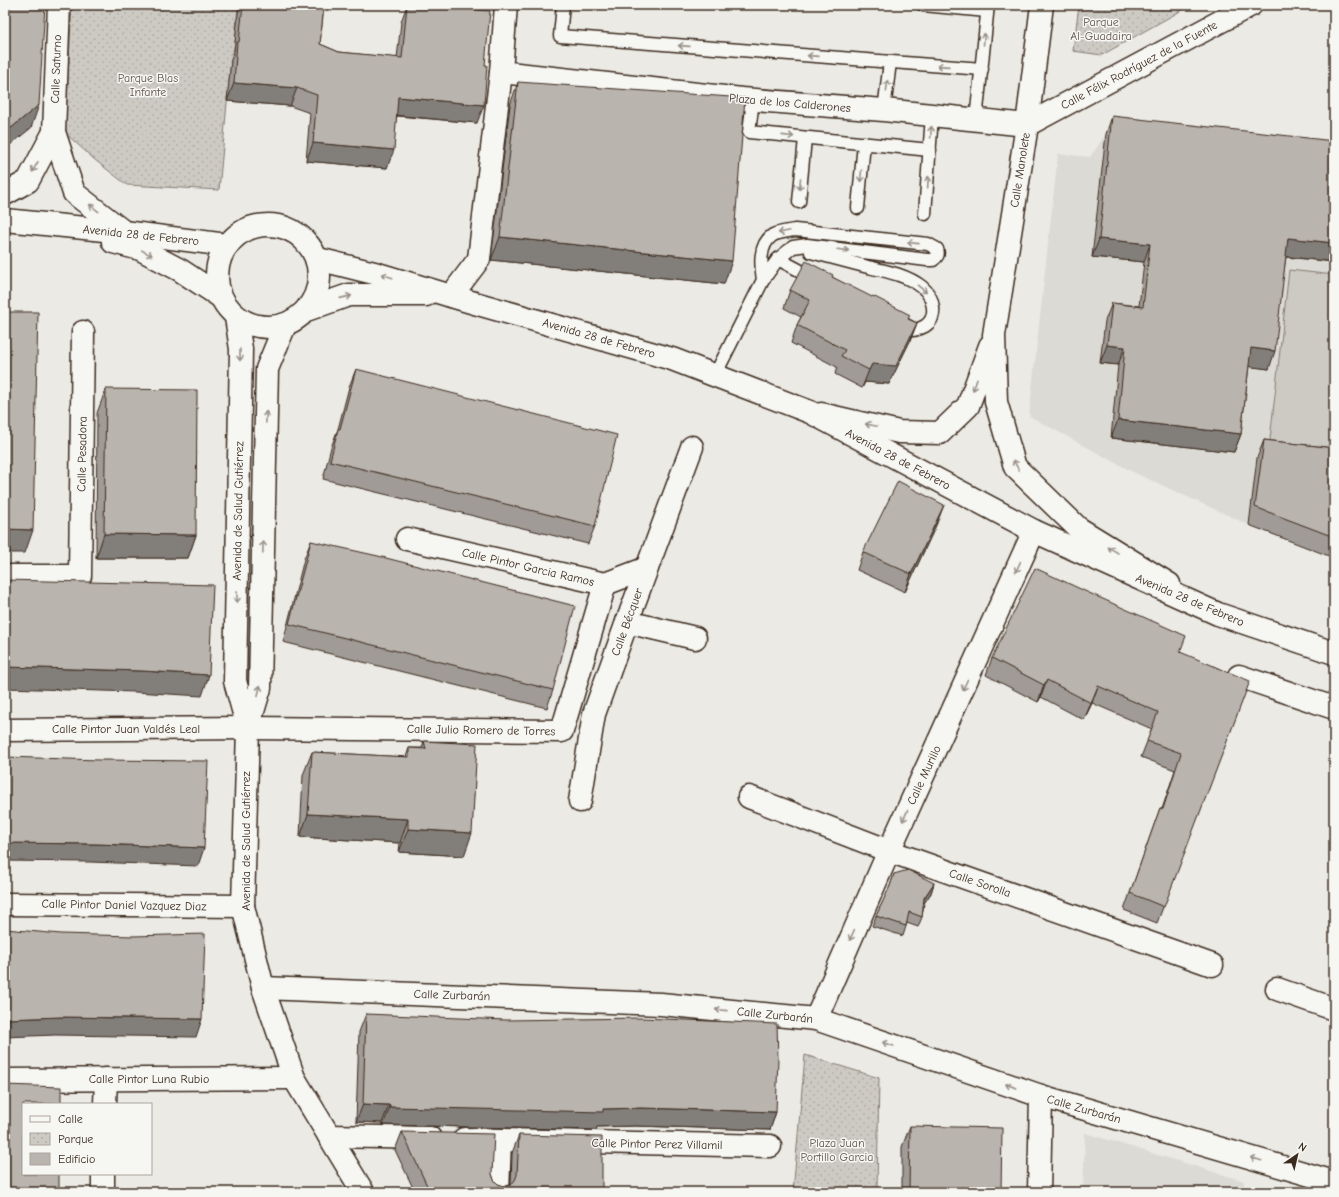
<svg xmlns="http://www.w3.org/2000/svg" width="1339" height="1197" font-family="'Comic Neue',sans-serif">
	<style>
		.built { fill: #dcdad4 }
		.grass { fill: #cdcac4; stroke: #847a71 }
		.park { fill: url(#park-dots); stroke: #847a71 }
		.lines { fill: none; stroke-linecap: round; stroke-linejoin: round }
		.lane-casing { stroke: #3b2a1e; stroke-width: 15 }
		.street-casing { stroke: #3b2a1e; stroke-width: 25 }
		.secondary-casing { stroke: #3b2a1e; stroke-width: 25 }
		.lane { stroke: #f6f6f2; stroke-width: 12 }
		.street { stroke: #f6f6f2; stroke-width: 22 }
		.secondary { stroke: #f6f6f2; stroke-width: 22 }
		.wall { fill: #a09b96; stroke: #3b2a1e }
		.shaded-wall { fill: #827e7a; stroke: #3b2a1e }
		.building { fill: #bab4ae; stroke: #3b2a1e }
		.oneway { stroke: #989088 }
		.labels { text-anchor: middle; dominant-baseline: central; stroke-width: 3; stroke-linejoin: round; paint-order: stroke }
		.park-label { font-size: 12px; fill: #605248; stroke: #f6f6f2 }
		.street-label { font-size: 12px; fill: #3b2a1e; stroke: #f6f6f2 }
	</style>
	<defs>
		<pattern id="park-dots" width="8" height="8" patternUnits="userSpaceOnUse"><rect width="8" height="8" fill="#cdcac4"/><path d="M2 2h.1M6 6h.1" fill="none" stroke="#b1aea8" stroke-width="1.8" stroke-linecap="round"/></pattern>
	</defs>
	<rect width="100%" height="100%" fill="#ebeae5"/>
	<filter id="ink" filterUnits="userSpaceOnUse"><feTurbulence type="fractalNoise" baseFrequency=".025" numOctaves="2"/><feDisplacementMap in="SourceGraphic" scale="8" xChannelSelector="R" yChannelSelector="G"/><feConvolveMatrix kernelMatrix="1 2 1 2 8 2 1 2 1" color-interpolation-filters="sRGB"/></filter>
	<g filter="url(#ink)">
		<g class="built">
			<path d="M 1106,134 L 1334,155 L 1334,557 L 1249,525 L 1135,473 L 1029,416 L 1058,154 L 1090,157 Z"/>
			<path d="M 1085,1133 L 1244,1181 L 1244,1192 L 1083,1192 Z"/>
		</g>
		<path class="grass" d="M 1289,270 L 1334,275 L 1334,455 L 1269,448 Z"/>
		<g class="park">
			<path d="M 72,5 L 238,5 L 235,43 L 231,60 L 219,190 L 127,185 L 95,160 L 65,133 Z"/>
			<path d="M 1079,5 L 1191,5 L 1102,55 L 1073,51 Z"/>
			<path d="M 805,1055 L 879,1078 L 877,1192 L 793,1192 Z"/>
		</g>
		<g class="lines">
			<g class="lane-casing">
				<g id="lane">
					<path d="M 563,5 L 560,36 L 982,69"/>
					<path d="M 923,5 L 987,11"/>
					<path d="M 753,100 L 749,132 L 930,150"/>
					<path d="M 884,110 L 890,62"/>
					<path d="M 976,120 L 988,5"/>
					<path d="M 799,202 L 805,138"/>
					<path d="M 858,208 L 864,143"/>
					<path d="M 925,214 L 932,115"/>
					<path d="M 811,252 C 830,257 849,262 868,267 C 886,271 907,275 922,287 C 933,296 939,317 925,326 C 921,328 917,330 913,330 C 909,329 904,325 900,323"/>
					<path d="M 778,259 L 814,278"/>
					<path d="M 715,375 L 763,280 L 778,259 L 793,247 L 807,245 L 927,260 L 933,260 C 937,257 939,255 937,249 L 928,244 L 795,230 C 788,231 779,232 773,235 C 758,245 761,266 763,280"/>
				</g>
			</g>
			<g class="street-casing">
				<g id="street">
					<path d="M 59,5 L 54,132 L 74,193 L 124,232"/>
					<path d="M 506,5 L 501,72 L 742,99 L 884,110 L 1027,125 L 1251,5"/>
					<path d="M 1042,5 L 1027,125 L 994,335 L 996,402 L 1015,467 L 1078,528 L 1169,584"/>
					<path d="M 5,194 L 28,181 L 54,132"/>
					<path d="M 451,296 L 479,259 L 501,72"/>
					<path d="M 236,317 L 241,349 L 235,681 L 248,728 L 243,906 L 263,988 L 294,1078 L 363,1192"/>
					<path d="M 821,414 L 899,432 L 940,433 L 968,406 L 990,346"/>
					<path d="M 407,539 L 605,584 L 647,568"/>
					<path d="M 5,576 L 80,576 L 83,332"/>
					<path d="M 627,622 L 695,638"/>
					<path d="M 1239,676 L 1334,708"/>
					<path d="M 248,728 L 260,688 L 267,369 L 285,325"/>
					<path d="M 5,730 L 248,728 L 562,731 L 605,584"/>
					<path d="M 749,797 L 889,851 L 1212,965"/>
					<path d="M 580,801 L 594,714 L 627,622 L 692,447"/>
					<path d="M 5,904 L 243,906"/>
					<path d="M 263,988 L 661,1004 L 816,1019 L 1041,1096 L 1334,1182"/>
					<path d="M 1277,989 L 1334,1009"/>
					<path d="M 816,1019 L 889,851 L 1034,531"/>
					<path d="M 5,1080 L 294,1078"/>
					<path d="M 105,1104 L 106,1079"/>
					<path d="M 329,1136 L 430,1138"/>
					<path d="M 464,1139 L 770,1146"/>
					<path d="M 103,1192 L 103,1174"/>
					<path d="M 498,1192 L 500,1140"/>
					<path d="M 1039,1192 L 1041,1096"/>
				</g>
			</g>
			<g class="secondary-casing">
				<g id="secondary">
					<path d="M 5,220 L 124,232 L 227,245"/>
					<circle cx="268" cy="276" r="51"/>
					<path d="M 113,242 L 140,249 L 180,270 L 221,297"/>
					<path d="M 318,259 L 378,274 L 471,302 L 672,359 L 810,412 L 1034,531 L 1218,614 L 1334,653"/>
					<path d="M 309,309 L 349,295 L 426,295"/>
				</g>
			</g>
			<use href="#lane" class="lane"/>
			<use href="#street" class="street"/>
			<use href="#secondary" class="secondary"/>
		</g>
		<g class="wall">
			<path d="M 239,5 L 324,5 L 320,44 L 339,52 L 397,58 L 401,22 L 407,5 L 420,5 L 477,123 L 397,116 L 387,168 L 306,161 L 310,113 L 290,106 L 227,101 L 231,60 L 234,52 Z"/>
			<path d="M 518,82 L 724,284 L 491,260 L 510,105 Z"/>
			<path d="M 1112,116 L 1334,262 L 1286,257 L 1269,369 L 1249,366 L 1241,434 L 1234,452 L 1111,438 L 1118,365 L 1100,363 L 1105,321 L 1112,303 L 1139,306 L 1144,262 L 1092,257 L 1106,134 Z"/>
			<path d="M 832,277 L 917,323 L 910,341 L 889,384 L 865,382 L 862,388 L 835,374 L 837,367 L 791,343 L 797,325 L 801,317 L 784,308 L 790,290 Z"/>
			<path d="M 356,369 L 595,526 L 588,544 L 323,479 L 331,447 L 338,429 L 349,387 Z"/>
			<path d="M 106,389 L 196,535 L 188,558 L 96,558 L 97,413 Z"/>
			<path d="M 1264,440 L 1334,448 L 1334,557 L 1329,556 L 1249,525 L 1257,458 Z"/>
			<path d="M 937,523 L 905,592 L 857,570 L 863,552 Z"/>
			<path d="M 311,541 L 553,690 L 547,708 L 283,642 L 304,559 Z"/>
			<path d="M 1180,652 L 1243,698 L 1157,923 L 1124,910 L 1160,808 L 1162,809 L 1175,770 L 1141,757 L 1152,729 L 1092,703 L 1084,720 L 1041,697 L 1038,702 L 986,675 L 992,658 Z"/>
			<path d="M 424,741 L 464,856 L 399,852 L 400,843 L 300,837 L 303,775 L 312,752 L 406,757 L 409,748 L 422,748 Z"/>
			<path d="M 894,874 L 934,883 L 931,893 L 924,903 L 922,917 L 918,927 L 907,923 L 903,936 L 872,926 L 876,916 L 889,889 Z"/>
			<path d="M 366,1014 L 776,1112 L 770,1130 L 635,1126 L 597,1127 L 596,1130 L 383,1125 L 382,1123 L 356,1122 L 359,1032 Z"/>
			<path d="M 910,1126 L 1001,1192 L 902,1192 L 902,1147 Z"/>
			<path d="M 402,1132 L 492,1174 L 494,1180 L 498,1184 L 504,1186 L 511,1185 L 512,1153 L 519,1135 L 602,1192 L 415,1192 L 395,1150 Z"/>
		</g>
		<g class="shaded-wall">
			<path d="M 234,83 L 297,88 L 290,106 L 227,101 Z"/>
			<path d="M 398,97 L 484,105 L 477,123 L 392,115 Z"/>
			<path d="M 39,105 L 31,128 L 5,149 L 5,133 Z"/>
			<path d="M 313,143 L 394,150 L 387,168 L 306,161 Z"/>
			<path d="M 500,237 L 732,261 L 724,284 L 491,260 Z"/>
			<path d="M 1288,238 L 1334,243 L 1334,262 L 1281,256 Z"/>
			<path d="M 1099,239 L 1150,244 L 1144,262 L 1092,257 Z"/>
			<path d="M 917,323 L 910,341 L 889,384 L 865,382 L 862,388 L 869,370 L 872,364 Z"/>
			<path d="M 1107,345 L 1125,347 L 1118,365 L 1100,363 Z"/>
			<path d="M 1251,348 L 1275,351 L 1269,369 L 1244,366 Z"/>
			<path d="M 1118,420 L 1241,434 L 1234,452 L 1111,438 Z"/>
			<path d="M 944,505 L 937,523 L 905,592 L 911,574 Z"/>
			<path d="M 5,529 L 33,530 L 25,553 L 5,553 Z"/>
			<path d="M 104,534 L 196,535 L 188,558 L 96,558 Z"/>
			<path d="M 5,667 L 142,671 L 209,675 L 202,696 L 135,692 L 5,688 Z"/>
			<path d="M 1047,680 L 1041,697 L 1038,702 L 1044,685 Z"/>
			<path d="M 1098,686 L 1092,703 L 1084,720 Z"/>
			<path d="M 308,814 L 408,819 L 400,843 L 300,837 Z"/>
			<path d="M 408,829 L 472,833 L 464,856 L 399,852 Z"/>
			<path d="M 5,843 L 97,844 L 204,848 L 198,866 L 90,862 L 5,861 Z"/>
			<path d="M 934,883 L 931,893 L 921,908 L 924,898 Z"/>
			<path d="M 61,1017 L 202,1019 L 196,1037 L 55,1035 L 5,1037 L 5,1019 Z"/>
			<path d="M 363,1104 L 389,1105 L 382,1123 L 356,1122 Z"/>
			<path d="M 390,1107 L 603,1109 L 641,1108 L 776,1112 L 770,1130 L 635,1126 L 597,1127 L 596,1130 L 383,1125 Z"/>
		</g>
		<g class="building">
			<path d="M 5,5 L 45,5 L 39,105 L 5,133 Z"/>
			<path d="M 243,5 L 324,5 L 320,44 L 339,52 L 402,58 L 407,5 L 420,5 L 490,11 L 485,65 L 487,65 L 484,105 L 398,97 L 394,150 L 313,143 L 317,95 L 297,88 L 234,83 L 237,42 L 239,42 Z"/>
			<path d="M 518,82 L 745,98 L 732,261 L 500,237 Z"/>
			<path d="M 1112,116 L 1334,141 L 1334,243 L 1288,238 L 1275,351 L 1251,348 L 1241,434 L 1118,420 L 1125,347 L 1107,345 L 1112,303 L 1143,307 L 1150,244 L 1099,239 Z"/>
			<path d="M 806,261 L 833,275 L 832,277 L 872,297 L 873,296 L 910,315 L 908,319 L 917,323 L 896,366 L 872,364 L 869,370 L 841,356 L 845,350 L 797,325 L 810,300 L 790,290 Z"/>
			<path d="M 5,312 L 38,312 L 33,530 L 5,529 Z"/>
			<path d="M 356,369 L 617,435 L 595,526 L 330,461 L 338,429 L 340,429 Z"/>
			<path d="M 106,389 L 197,390 L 196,535 L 104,534 Z"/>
			<path d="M 1264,440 L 1334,448 L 1334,537 L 1255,507 Z"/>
			<path d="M 898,481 L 944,505 L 911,574 L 863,552 Z"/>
			<path d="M 311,541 L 378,556 L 575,606 L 553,690 L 289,624 Z"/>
			<path d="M 1035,568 L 1087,592 L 1186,636 L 1180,652 L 1250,681 L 1164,907 L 1130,893 L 1160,808 L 1163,809 L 1181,753 L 1147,741 L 1158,712 L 1098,686 L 1091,703 L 1047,680 L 1044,685 L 992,658 Z"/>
			<path d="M 5,580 L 213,585 L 209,675 L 142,671 L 5,667 Z"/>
			<path d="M 424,741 L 477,744 L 472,833 L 408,829 L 408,819 L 308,814 L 312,752 L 409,757 L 409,748 L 426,749 Z"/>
			<path d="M 5,757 L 99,760 L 208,761 L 204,848 L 97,844 L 5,843 Z"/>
			<path d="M 908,870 L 934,883 L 924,898 L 922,917 L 909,912 L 906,926 L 876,916 L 890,886 L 894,874 Z"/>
			<path d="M 5,929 L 61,934 L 133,936 L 205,934 L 202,1019 L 61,1017 L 5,1019 Z"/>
			<path d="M 366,1014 L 506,1020 L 642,1018 L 777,1024 L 778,1059 L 776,1112 L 641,1108 L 603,1109 L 603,1112 L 390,1107 L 389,1105 L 363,1104 Z"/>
			<path d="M 5,1085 L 61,1087 L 61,1104 L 23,1104 L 23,1174 L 59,1174 L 59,1192 L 5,1192 Z"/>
			<path d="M 910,1126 L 1002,1128 L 1001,1192 L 909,1192 Z"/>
			<path d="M 402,1132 L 494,1134 L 492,1174 L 494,1180 L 498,1184 L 504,1186 L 511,1185 L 515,1180 L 517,1175 L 519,1135 L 602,1137 L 602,1192 L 430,1192 Z"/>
		</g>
		<defs><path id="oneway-shaft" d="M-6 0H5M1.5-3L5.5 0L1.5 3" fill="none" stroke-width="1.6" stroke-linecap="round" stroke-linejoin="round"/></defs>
		<g class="oneway">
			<use href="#oneway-shaft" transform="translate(984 39) rotate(-85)"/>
			<use href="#oneway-shaft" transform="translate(684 46) rotate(-176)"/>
			<use href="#oneway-shaft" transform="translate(813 56) rotate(-176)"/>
			<use href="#oneway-shaft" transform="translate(943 66) rotate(-176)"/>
			<use href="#oneway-shaft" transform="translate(887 86) rotate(-83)"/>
			<use href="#oneway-shaft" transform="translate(931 132) rotate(-86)"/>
			<use href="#oneway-shaft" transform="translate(788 136) rotate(6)"/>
			<use href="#oneway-shaft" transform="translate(35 167) rotate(119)"/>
			<use href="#oneway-shaft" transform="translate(861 176) rotate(95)"/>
			<use href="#oneway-shaft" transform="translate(928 182) rotate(-86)"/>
			<use href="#oneway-shaft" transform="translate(800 184) rotate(95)"/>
			<use href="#oneway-shaft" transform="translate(94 208) rotate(-142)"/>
			<use href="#oneway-shaft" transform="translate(784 232) rotate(168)"/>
			<use href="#oneway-shaft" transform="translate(913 243) rotate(-174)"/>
			<use href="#oneway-shaft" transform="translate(843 250) rotate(7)"/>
			<use href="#oneway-shaft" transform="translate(147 253) rotate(28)"/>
			<use href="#oneway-shaft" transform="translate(387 276) rotate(-163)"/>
			<use href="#oneway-shaft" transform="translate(922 289) rotate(39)"/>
			<use href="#oneway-shaft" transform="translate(346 297) rotate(-13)"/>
			<use href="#oneway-shaft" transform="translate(240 355) rotate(90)"/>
			<use href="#oneway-shaft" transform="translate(975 385) rotate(110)"/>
			<use href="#oneway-shaft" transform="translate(266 417) rotate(-89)"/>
			<use href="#oneway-shaft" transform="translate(871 425) rotate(-168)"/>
			<use href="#oneway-shaft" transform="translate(1016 465) rotate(-120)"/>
			<use href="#oneway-shaft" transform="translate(263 547) rotate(-89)"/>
			<use href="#oneway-shaft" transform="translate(1113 550) rotate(-148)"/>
			<use href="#oneway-shaft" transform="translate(1018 567) rotate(114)"/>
			<use href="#oneway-shaft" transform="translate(237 597) rotate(91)"/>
			<use href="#oneway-shaft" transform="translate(965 685) rotate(114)"/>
			<use href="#oneway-shaft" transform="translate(259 691) rotate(-78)"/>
			<use href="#oneway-shaft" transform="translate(905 816) rotate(115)"/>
			<use href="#oneway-shaft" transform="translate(852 935) rotate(114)"/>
			<use href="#oneway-shaft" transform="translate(721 1010) rotate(-174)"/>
			<use href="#oneway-shaft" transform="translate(888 1044) rotate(-161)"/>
			<use href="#oneway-shaft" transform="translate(1011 1086) rotate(-161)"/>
			<use href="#oneway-shaft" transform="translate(1256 1159) rotate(-164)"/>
		</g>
	</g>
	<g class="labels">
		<g class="park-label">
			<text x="1101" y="22">Parque<tspan x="1101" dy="14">Al-Guadaira</tspan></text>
			<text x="148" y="78">Parque Blas<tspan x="148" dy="14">Infante</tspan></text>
			<text x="837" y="1143">Plaza Juan<tspan x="837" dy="14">Portillo Garcia</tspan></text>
		</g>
		<g class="street-label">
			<text transform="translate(1139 65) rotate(-28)">Calle Félix Rodríguez de la Fuente</text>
			<text transform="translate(56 69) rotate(-88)">Calle Saturno</text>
			<text transform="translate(790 103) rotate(5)">Plaza de los Calderones</text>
			<text transform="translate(1020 170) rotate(-81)">Calle Manolete</text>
			<text transform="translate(141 235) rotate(6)">Avenida 28 de Febrero</text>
			<text transform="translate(599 338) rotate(16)">Avenida 28 de Febrero</text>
			<text transform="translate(82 454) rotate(-89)">Calle Pesadora</text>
			<text transform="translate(898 459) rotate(28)">Avenida 28 de Febrero</text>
			<text transform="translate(238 511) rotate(-89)">Avenida de Salud Gutiérrez</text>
			<text transform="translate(528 567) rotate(13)">Calle Pintor Garcia Ramos</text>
			<text transform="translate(1190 600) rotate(23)">Avenida 28 de Febrero</text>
			<text transform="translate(627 622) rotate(-70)">Calle Bécquer</text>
			<text x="126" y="729">Calle Pintor Juan Valdés Leal</text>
			<text transform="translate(481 730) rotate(1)">Calle Julio Romero de Torres</text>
			<text transform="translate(924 775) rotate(-65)">Calle Murillo</text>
			<text transform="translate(246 841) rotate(-90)">Avenida de Salud Gutiérrez</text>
			<text transform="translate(980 883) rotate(19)">Calle Sorolla</text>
			<text transform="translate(124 905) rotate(1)">Calle Pintor Daniel Vazquez Diaz</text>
			<text transform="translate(452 995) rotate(2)">Calle Zurbarán</text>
			<text transform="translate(775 1015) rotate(6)">Calle Zurbarán</text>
			<text x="149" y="1079">Calle Pintor Luna Rubio</text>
			<text transform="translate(1084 1109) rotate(16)">Calle Zurbarán</text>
			<text transform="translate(657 1144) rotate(1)">Calle Pintor Perez Villamil</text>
		</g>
	</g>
	<rect width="1339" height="1197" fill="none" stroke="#f6f6f2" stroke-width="20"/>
	<rect x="10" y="10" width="1319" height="1177" fill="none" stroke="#3b2a1e" stroke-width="1.5" filter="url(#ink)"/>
	<rect x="22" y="1103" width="130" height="72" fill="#f6f6f2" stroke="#aba49d"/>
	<rect x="30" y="1116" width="20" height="6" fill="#f6f6f2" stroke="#aba49d"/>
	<text x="58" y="1123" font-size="12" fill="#3b2a1e">Calle</text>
	<rect x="30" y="1133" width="20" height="12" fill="url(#park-dots)" stroke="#aba49d"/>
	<text x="58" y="1143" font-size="12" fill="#3b2a1e">Parque</text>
	<rect x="30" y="1153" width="20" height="12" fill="#bab4ae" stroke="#aba49d"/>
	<text x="58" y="1163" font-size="12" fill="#3b2a1e">Edificio</text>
	<g transform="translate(1297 1155) rotate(34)" stroke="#f6f6f2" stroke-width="3" paint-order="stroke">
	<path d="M0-3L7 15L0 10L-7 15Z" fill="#3b2a1e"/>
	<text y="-6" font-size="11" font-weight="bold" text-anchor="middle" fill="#3b2a1e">N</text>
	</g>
</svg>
